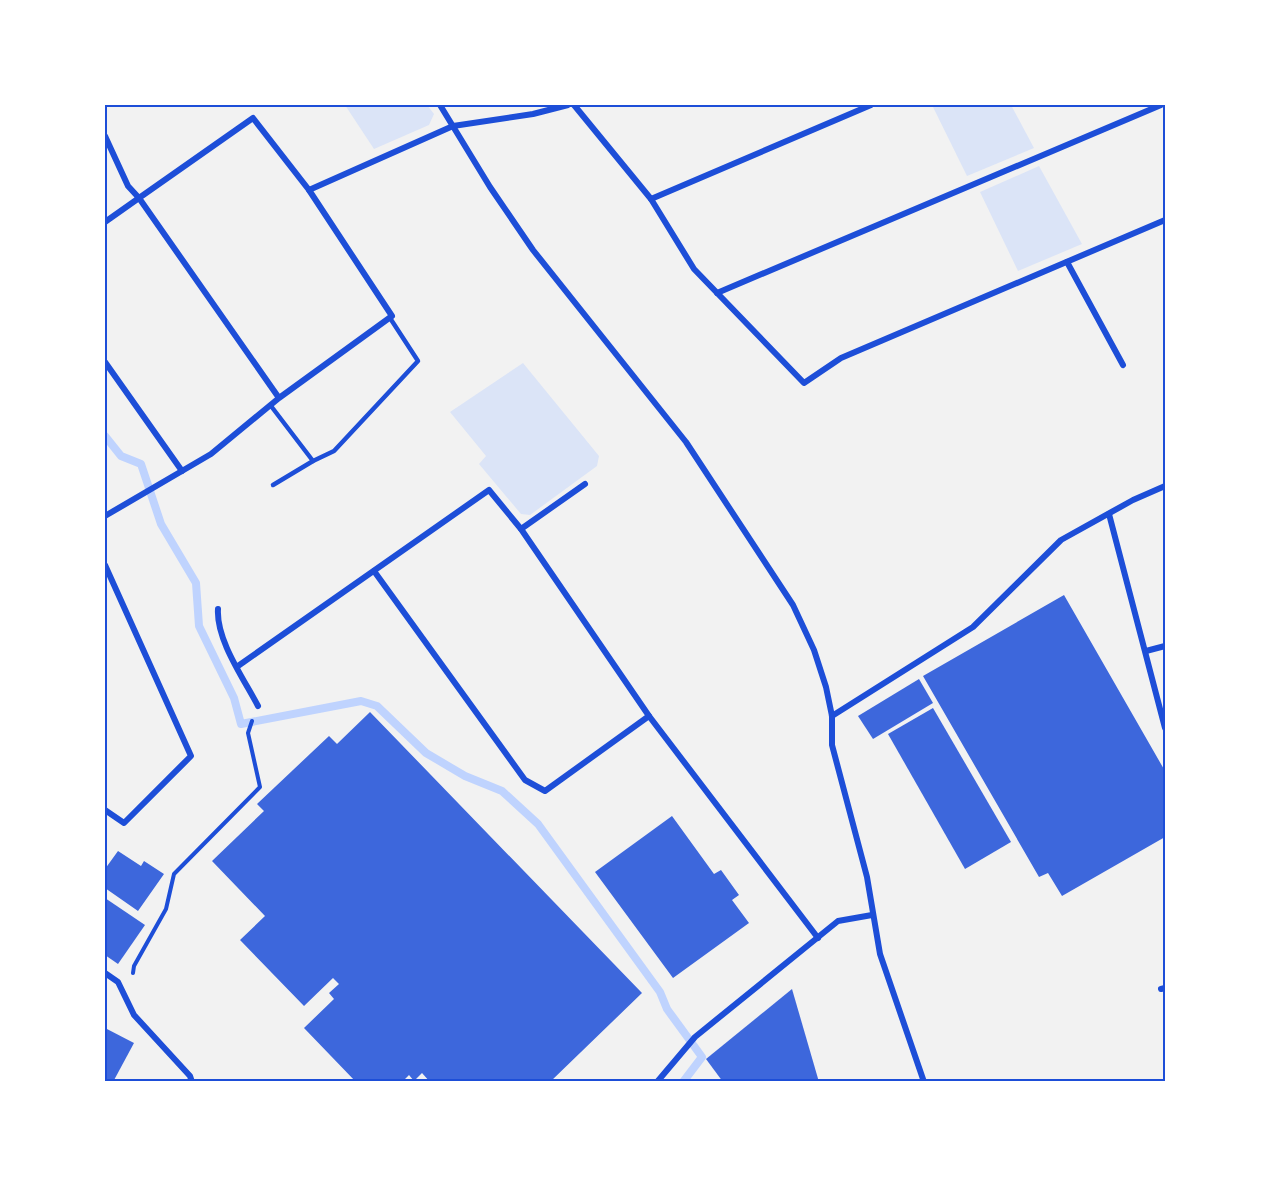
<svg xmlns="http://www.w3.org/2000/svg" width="1270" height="1187" font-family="'Roboto Serif',serif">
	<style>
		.green { fill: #dbe4f7 }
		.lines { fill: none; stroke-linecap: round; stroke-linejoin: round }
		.stream { stroke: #bfd3fe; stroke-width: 8 }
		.building { fill: #3d67dc }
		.path { stroke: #1d4ed8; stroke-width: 4 }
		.service { stroke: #1d4ed8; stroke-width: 4.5 }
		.minor { stroke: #1d4ed8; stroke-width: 6 }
		.neatline { fill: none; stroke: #1d4ed8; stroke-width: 2 }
	</style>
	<rect width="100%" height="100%" fill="#f2f2f2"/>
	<g class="green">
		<path d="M 345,105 L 427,105 L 434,114 L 429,125 L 374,149 Z"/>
		<path d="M 932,105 L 1011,105 L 1034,148 L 967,176 Z"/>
		<path d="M 1039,166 L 1082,244 L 1018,271 L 980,192 Z"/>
		<path d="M 523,363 L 599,456 L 597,466 L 530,515 L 521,514 L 479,464 L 486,456 L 450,412 Z"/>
	</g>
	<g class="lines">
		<path class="stream" d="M 105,436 L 121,456 L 141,464 L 161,524 L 196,583 L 199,626 L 234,698 L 241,724 L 361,701 L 377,706 L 426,753 L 465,776 L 502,791 L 538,824 L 660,992 L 667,1009 L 702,1057 L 683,1082"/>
	</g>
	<g class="building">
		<path d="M 1064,595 L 1165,771 L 1165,837 L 1062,896 L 1048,873 L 1039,877 L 923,676 Z"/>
		<path d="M 919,679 L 933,703 L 873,739 L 858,716 Z"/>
		<path d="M 933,708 L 1011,842 L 965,869 L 888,734 Z"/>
		<path d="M 370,712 L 642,993 L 550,1082 L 430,1082 L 422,1073 L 414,1081 L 409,1075 L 402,1082 L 356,1082 L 304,1028 L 334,999 L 329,993 L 339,984 L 333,978 L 304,1006 L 240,940 L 265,916 L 212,861 L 264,811 L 257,804 L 329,736 L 337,744 Z"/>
		<path d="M 672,816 L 714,874 L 721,870 L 739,895 L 732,900 L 749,923 L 673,978 L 595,872 Z"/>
		<path d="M 118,851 L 141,866 L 144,861 L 164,874 L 138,911 L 105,888 L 105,869 Z"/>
		<path d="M 105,898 L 145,925 L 118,964 L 105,955 Z"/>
		<path d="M 792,989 L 819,1082 L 723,1082 L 706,1059 Z"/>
		<path d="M 105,1028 L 134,1043 L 113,1082 L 105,1082 Z"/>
	</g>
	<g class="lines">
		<path class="path" d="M 133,973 L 134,966 L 166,909 L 174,874 L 260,787 L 248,733 L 252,721"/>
		<g class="service">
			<path d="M 271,406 L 313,461 L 334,451 L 418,361 L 390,318"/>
			<path d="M 273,485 L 313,461"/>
		</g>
		<g class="minor">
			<path d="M 440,105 L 490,187 L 533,250 L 686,442 L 793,605 L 814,650 L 826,687 L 832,716 L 832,745 L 867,877 L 880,954 L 924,1082"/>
			<path d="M 574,105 L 651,199 L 694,269 L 804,383 L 841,358 L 1165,220"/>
			<path d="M 105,136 L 128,186 L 139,198 L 105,222"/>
			<path d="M 309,190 L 453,126 L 533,114 L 568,105"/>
			<path d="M 651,199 L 871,105"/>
			<path d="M 1067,262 L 1123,365"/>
			<path d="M 717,293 L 1161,105"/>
			<path d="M 105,362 L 182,471"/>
			<path d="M 1109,514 L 1165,728"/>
			<path d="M 105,516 L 211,454 L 279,398 L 392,316 L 309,190 L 253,118 L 139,198 L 279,398"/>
			<path d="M 521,529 L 585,484"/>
			<path d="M 105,565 L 191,756 L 124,823 L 105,810"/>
			<path d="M 374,571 L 525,780 L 545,791 L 649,716 L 818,938"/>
			<path d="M 218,609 C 216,640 244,679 258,706"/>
			<path d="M 1146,651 L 1165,646"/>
			<path d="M 238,666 L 489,490 L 521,529 L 649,716"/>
			<path d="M 832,716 L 973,627 L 1061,540 L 1133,500 L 1165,486"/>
			<path d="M 105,973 L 118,982 L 134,1015 L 190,1076 L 192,1082"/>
			<path d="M 1161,989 L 1165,988"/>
			<path d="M 657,1082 L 695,1037 L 838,921 L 872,915"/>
		</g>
	</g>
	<rect width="1270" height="1187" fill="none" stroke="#ffffff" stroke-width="213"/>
	<rect x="106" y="106" width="1058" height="974" class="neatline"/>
</svg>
